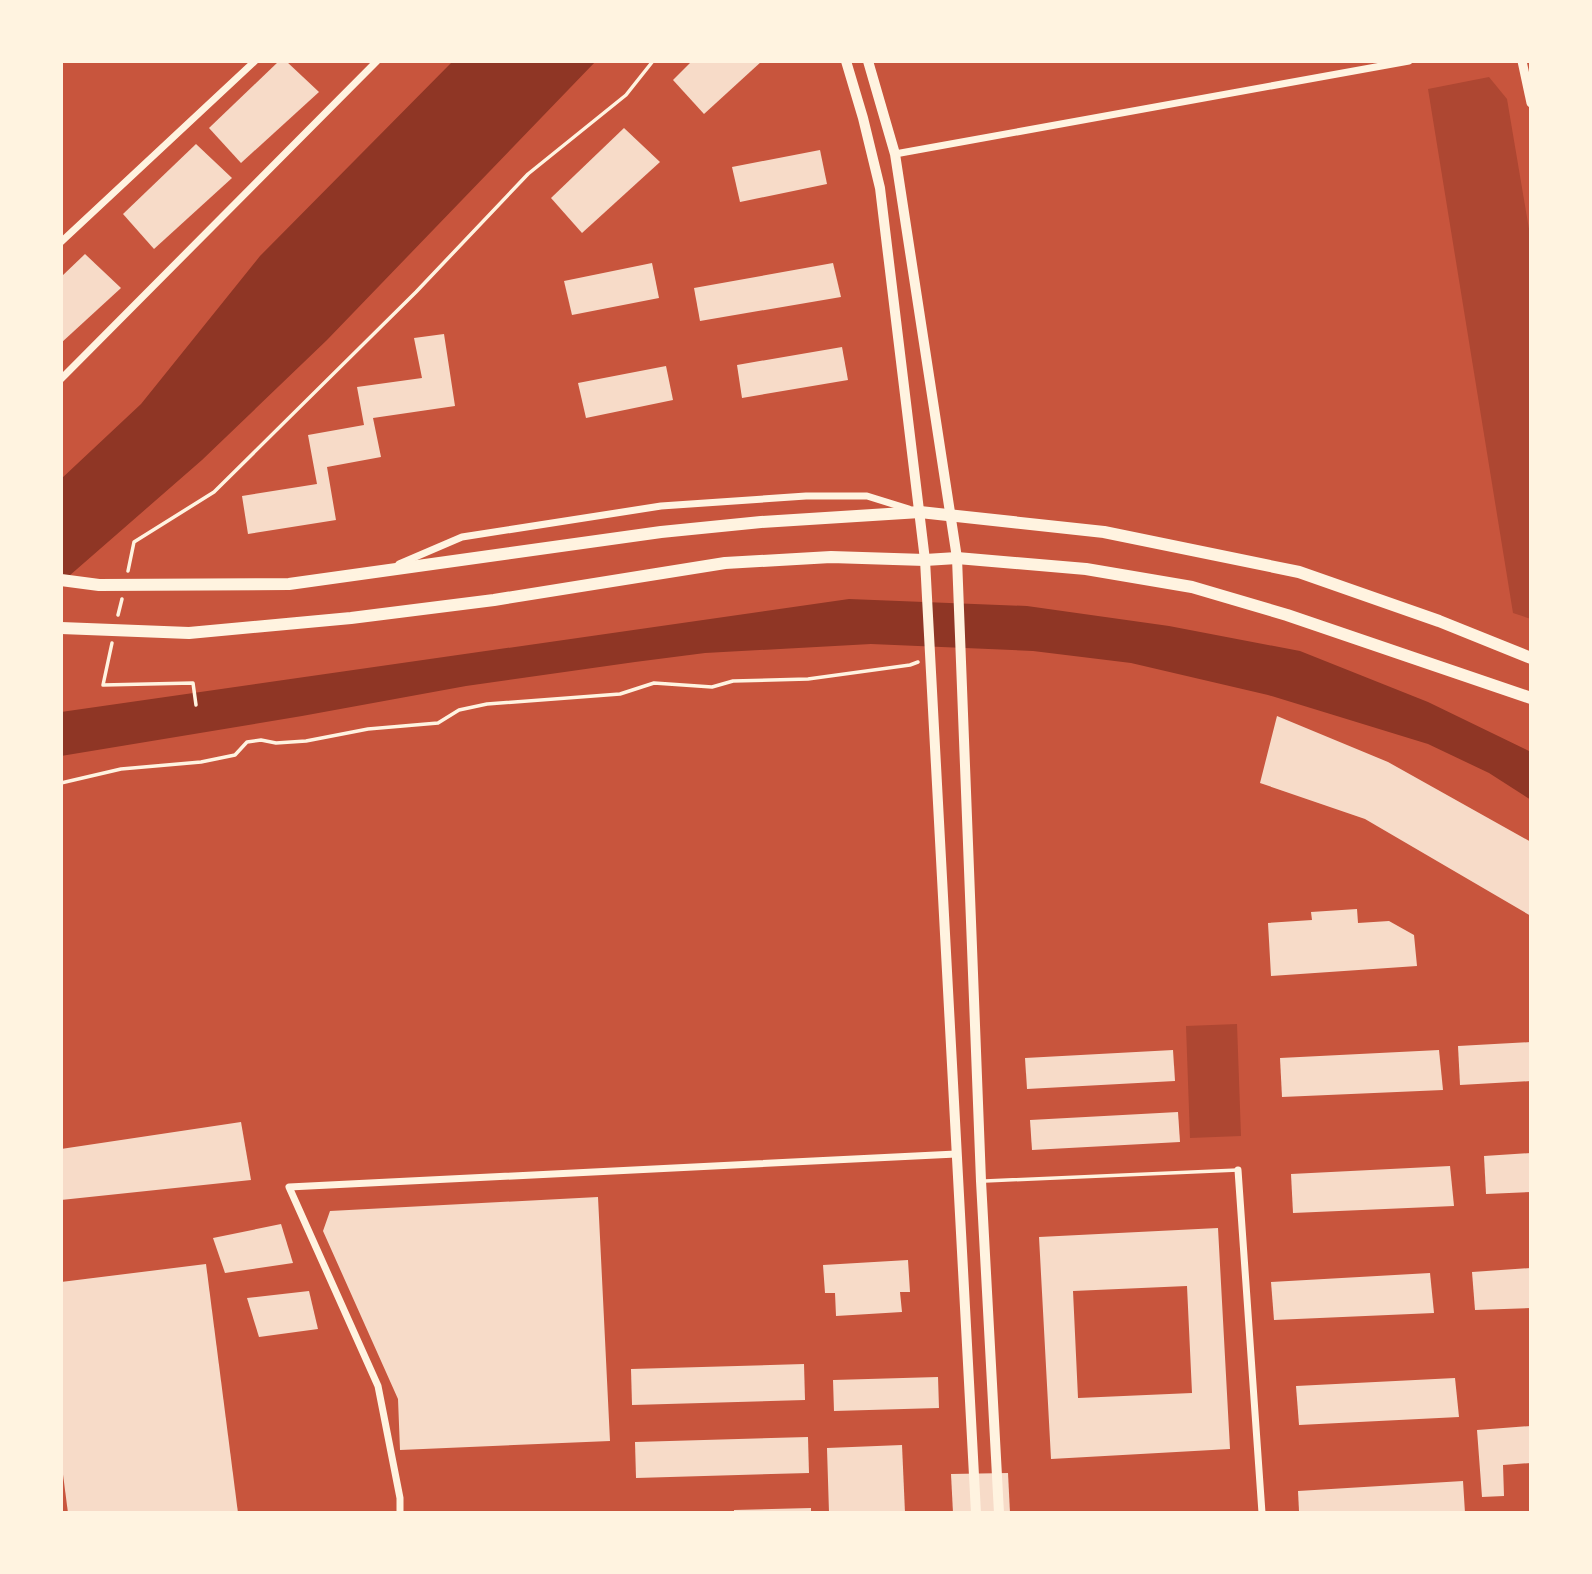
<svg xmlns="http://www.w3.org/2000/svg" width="1592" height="1574" font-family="'Varela Round',sans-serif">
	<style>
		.green { fill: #ae4732 }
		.water { fill: #8f3625 }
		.building { fill: #f7dbc8; fill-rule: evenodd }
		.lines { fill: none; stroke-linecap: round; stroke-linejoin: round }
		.path { stroke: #fff3e0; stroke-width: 3.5 }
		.service { stroke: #fff3e0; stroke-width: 3.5 }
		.minor { stroke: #fff3e0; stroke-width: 7 }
		.tertiary { stroke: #fff3e0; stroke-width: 9 }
		.secondary { stroke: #fff3e0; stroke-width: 10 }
		.primary { stroke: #fff3e0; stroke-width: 12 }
	</style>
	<rect width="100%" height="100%" fill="#c8553d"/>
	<g class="green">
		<path d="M 1489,77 L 1507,99 L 1531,241 L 1531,619 L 1513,613 L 1428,89 Z"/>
		<path d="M 1237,1024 L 1241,1136 L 1190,1138 L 1186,1026 Z"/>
	</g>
	<g class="water">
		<path d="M 453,61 L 596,61 L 327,340 L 202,460 L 61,583 L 61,479 L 141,404 L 260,256 Z"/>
		<path d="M 849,599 L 1027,606 L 1169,626 L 1300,651 L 1428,702 L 1531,752 L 1531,800 L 1489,773 L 1428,744 L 1268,695 L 1131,663 L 1033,651 L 871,644 L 705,653 L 635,662 L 466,686 L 302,716 L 61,756 L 61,712 Z"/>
	</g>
	<g class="building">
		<path d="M 279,61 L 286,61 L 319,92 L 241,163 L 209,128 Z"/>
		<path d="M 692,61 L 762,61 L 704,114 L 673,80 Z"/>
		<path d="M 624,128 L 660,162 L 582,233 L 551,198 Z"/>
		<path d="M 196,144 L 232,178 L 154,249 L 123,214 Z"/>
		<path d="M 820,150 L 827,184 L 740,202 L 732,167 Z"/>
		<path d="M 85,254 L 121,288 L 61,343 L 61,277 Z"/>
		<path d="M 652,263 L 659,298 L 572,315 L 564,281 Z"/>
		<path d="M 833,263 L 841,297 L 700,321 L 694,288 Z"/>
		<path d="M 444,334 L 455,406 L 373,418 L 381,457 L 327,467 L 336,520 L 248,534 L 242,496 L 317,484 L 308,435 L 364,425 L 357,387 L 422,378 L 414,338 Z"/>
		<path d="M 842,347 L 848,380 L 742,398 L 737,365 Z"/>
		<path d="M 666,366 L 673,400 L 586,418 L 578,383 Z"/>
		<path d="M 1277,716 L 1388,762 L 1531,842 L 1531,916 L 1365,819 L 1260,783 Z"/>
		<path d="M 1357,909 L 1358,923 L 1389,921 L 1414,935 L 1417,966 L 1271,976 L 1268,923 L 1312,920 L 1311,912 Z"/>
		<path d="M 1531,1042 L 1531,1081 L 1460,1085 L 1458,1046 Z"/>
		<path d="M 1173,1050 L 1175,1081 L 1027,1089 L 1025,1058 Z"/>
		<path d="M 1439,1050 L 1443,1090 L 1282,1097 L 1280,1058 Z"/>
		<path d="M 1178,1112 L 1180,1142 L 1032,1150 L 1030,1120 Z"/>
		<path d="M 241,1122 L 251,1180 L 61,1200 L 61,1149 Z"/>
		<path d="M 1531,1153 L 1531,1192 L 1486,1194 L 1484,1156 Z"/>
		<path d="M 1450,1166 L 1454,1206 L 1293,1213 L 1291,1174 Z"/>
		<path d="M 598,1197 L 610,1441 L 400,1450 L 398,1399 L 323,1231 L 330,1211 Z"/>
		<path d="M 281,1224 L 293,1263 L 225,1273 L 213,1238 Z"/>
		<path d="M 1218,1228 L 1230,1449 L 1051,1459 L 1039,1237 ZM 1187,1286 L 1192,1393 L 1078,1398 L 1073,1291 Z"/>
		<path d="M 908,1260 L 910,1292 L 900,1292 L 902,1312 L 836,1316 L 835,1293 L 825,1293 L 823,1265 Z"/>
		<path d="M 206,1264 L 238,1513 L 68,1513 L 61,1459 L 61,1282 Z"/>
		<path d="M 1531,1268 L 1531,1308 L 1475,1310 L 1472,1272 Z"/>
		<path d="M 1430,1273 L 1434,1313 L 1274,1320 L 1271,1282 Z"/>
		<path d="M 309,1291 L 318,1329 L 259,1337 L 247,1298 Z"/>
		<path d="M 804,1364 L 805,1400 L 632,1405 L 631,1369 Z"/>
		<path d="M 938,1377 L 939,1408 L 834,1411 L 833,1380 Z"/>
		<path d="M 1455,1378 L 1459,1417 L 1299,1425 L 1296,1386 Z"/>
		<path d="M 1531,1426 L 1531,1463 L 1503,1465 L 1504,1496 L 1482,1497 L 1477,1430 Z"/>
		<path d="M 808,1437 L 809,1473 L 636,1478 L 635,1442 Z"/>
		<path d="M 902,1445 L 905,1513 L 829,1513 L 827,1448 Z"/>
		<path d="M 1008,1473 L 1010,1513 L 953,1513 L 951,1474 Z"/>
		<path d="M 1463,1481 L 1465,1513 L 1299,1511 L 1298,1491 Z"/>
		<path d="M 811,1508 L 811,1513 L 734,1513 L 734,1510 Z"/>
	</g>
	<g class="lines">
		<g class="path">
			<path d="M 128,571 L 134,542 L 214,492 L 416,292 L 528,174 L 626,95 L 653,61"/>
			<path d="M 118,615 L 122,599"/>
			<path d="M 112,643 L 103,685 L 193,683 L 196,705"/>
			<path d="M 61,783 L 121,769 L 201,762 L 235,755 L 247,742 L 261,740 L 276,743 L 306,741 L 368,729 L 438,723 L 459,710 L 487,704 L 620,694 L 654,683 L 712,687 L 733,681 L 808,679 L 910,665 L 918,662"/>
		</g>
		<path class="service" d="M 985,1181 L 1238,1170"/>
		<g class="minor">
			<path d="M 895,154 L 1409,61"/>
			<path d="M 61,242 L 255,61"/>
			<path d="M 61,379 L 377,61"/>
			<path d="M 399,564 L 462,537 L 661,506 L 806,496 L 867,496 L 909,509"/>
			<path d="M 1238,1170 L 1262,1513"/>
			<path d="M 400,1513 L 400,1498 L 378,1386 L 289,1187 L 956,1154"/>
		</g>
		<path class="tertiary" d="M 1522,61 L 1531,103"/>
		<g class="secondary">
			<path d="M 846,61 L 863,118 L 880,188 L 925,560 L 976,1513"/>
			<path d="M 868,61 L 895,154 L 957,558 L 981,1181 L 999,1513"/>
		</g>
		<g class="primary">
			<path d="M 61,580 L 99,585 L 289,584 L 661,532 L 761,522 L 920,512 L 1104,532 L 1299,572 L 1439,621 L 1531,658"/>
			<path d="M 61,628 L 189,633 L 351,618 L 494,600 L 725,563 L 831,557 L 925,560 L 957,558 L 1086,569 L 1192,587 L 1287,615 L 1531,698"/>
		</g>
	</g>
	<rect width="1592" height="1574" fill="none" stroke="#fff3e0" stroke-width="126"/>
</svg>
